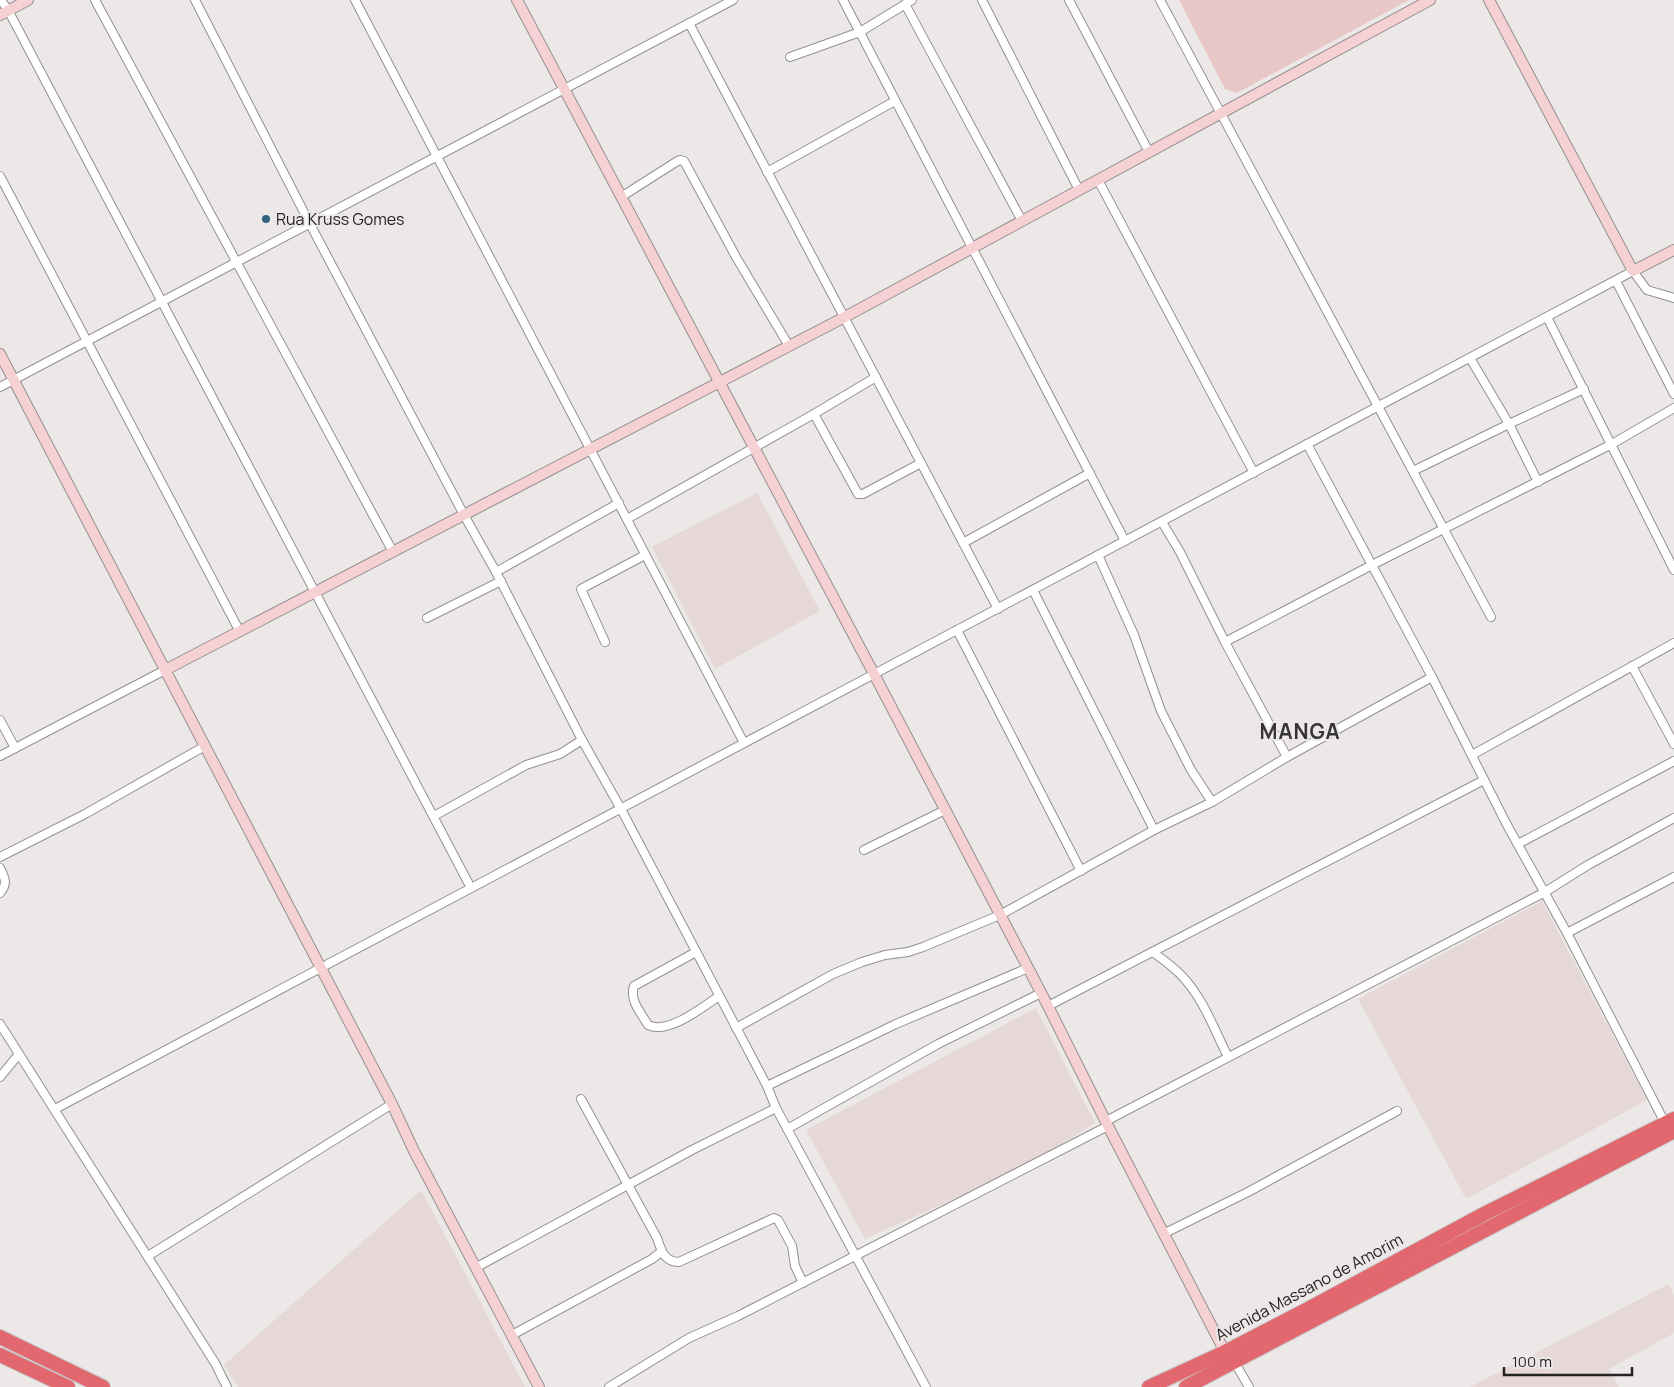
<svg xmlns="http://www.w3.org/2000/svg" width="1674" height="1387" font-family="Manrope,sans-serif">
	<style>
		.built { fill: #e5d8d7 }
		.green { fill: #e7c8c7 }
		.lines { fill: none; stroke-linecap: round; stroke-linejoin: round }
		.street-casing { stroke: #949090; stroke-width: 10 }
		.secondary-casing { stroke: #949090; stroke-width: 12 }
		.highway-casing { stroke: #c6c6c6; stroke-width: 16 }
		.street { stroke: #fff; stroke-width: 8 }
		.secondary { stroke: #f6d1d4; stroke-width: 10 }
		.highway { stroke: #e2676e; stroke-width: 14 }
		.poi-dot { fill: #31607f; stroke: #ece8e8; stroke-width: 2 }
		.labels { text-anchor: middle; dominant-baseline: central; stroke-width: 4; stroke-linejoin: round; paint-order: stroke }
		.poi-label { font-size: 16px; fill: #242222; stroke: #ece8e8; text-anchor: start }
		.street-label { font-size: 16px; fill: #242222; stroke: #ece8e8 }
		.district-label { font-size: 21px; font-weight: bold; letter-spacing: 1px; fill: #373434; stroke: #ece8e8 }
	</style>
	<rect width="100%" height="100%" fill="#ece8e8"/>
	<g class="built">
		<path d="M 757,493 L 820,611 L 715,669 L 652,547 Z"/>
		<path d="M 1542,901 L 1647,1100 L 1466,1199 L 1358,999 Z"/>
		<path d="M 1036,1008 L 1095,1123 L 1048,1152 L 998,1179 L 865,1239 L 806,1130 Z"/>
		<path d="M 421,1190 L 525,1387 L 238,1387 L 224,1365 Z"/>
		<path d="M 1669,1284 L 1674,1296 L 1674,1333 L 1609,1369 L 1619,1387 L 1470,1387 Z"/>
	</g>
	<path class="green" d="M 1179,0 L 1409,0 L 1237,93 L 1225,89 Z"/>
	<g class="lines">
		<g class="street-casing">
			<g id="street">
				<path d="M 1,0 L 8,10 L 471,888"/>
				<path d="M 95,0 L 393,552"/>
				<path d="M 195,0 L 310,224 L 464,515 L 496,572 L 582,740 L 621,809 L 767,1086 L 776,1108 L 926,1387"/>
				<path d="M 355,0 L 744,743"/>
				<path d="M 843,0 L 1125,541"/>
				<path d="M 982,0 L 1079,190"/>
				<path d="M 1069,0 L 1149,152"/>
				<path d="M 1160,0 L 1491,617"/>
				<path d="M 905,4 L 1022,221"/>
				<path d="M 689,23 L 998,609"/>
				<path d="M 790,57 L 860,32 L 912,0"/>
				<path d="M 767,172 L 895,101"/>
				<path d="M 0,176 L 240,632"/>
				<path d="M 1098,180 L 1254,473"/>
				<path d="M 621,197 L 676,162 L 680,160 L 684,161 L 736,257 L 789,346"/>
				<path d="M 1616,281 L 1674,394"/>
				<path d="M 1547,317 L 1674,570"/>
				<path d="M 1470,358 L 1509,424 L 1538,482"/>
				<path d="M 0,387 L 733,0"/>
				<path d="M 814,414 L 858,494 L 863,494 L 921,463"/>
				<path d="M 1307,444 L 1432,677 L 1507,825 L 1567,933 L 1665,1123"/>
				<path d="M 1413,471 L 1509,424 L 1584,389"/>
				<path d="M 627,519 L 814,414 L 876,377"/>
				<path d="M 1162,522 L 1180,552 L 1225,642 L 1287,757"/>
				<path d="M 963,543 L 1090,473"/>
				<path d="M 1098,555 L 1134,635 L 1161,711 L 1191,770 L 1212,802"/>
				<path d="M 496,572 L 619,503"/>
				<path d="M 1033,590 L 1154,830"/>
				<path d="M 427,618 L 501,581"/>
				<path d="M 957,630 L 1081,871"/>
				<path d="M 605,642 L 581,589 L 645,555"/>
				<path d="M 1225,642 L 1372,565 L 1612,444 L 1674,408"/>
				<path d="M 1632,666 L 1674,744"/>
				<path d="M 0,720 L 15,748"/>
				<path d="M 1472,755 L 1674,643"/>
				<path d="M 0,756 L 165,670"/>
				<path d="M 434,816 L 526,765 L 560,754 L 582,740"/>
				<path d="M 1518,844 L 1674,761"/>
				<path d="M 864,850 L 945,810"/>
				<path d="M 0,857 L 85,814 L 205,746"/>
				<path d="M 0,868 C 5,878 8,884 0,893"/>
				<path d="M 1567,933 L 1674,877"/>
				<path d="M 696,952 L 634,986 C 629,1000 641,1013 648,1025 C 668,1035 703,1007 719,996"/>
				<path d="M 1153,952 C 1162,959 1172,966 1180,974 C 1203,997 1214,1029 1228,1057"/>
				<path d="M 1048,1006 L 1484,780"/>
				<path d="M 0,1024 L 215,1363 L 227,1387"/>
				<path d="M 736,1028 L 833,974 L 862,962 L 885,955 L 908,952 L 923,947 L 1000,915 L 1154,830 L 1212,802 L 1287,757 L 1432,677"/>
				<path d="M 0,1077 L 19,1054"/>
				<path d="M 767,1086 L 896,1024 L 1028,968"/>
				<path d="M 581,1099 L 657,1238 C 661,1250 664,1262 679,1262 L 774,1218 L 778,1220 L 792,1246 L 795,1266 L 803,1283"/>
				<path d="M 55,1109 L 1633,271 L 1647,290 L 1674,298"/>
				<path d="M 1106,1121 L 1545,892 L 1588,865 L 1674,818"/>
				<path d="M 787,1129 L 938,1044 L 1041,993"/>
				<path d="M 1165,1233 L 1248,1192 L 1397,1111"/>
				<path d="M 148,1256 L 392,1104"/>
				<path d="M 477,1267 L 692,1150 L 776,1108"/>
				<path d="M 512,1335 L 652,1259 L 661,1252"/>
				<path d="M 1235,1363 L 1249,1387"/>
				<path d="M 609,1387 L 689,1338 L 738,1316 L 1108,1126"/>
			</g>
		</g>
		<g class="secondary-casing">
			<g id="secondary">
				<path d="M 517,0 L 874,674 L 1048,1006 L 1108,1126 L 1225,1352"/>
				<path d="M 1489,0 L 1633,271 L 1674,250"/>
				<path d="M 0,15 L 28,0"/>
				<path d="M 0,354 L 392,1104 L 414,1151 L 539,1387"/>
				<path d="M 165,670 L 843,318 L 1430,0"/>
			</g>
		</g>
		<g class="highway-casing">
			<g id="highway">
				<path d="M 0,1337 L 103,1387"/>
				<path d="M 0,1355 L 68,1387"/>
				<path d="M 1149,1387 L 1225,1352 L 1308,1309 L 1484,1214 L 1674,1119"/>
				<path d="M 1186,1387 L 1674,1131"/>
			</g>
		</g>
		<use href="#street" class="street"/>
		<use href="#secondary" class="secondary"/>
		<use href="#highway" class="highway"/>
	</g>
	<circle class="poi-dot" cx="266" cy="219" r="5"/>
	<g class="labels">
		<g class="poi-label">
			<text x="276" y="219">Rua Kruss Gomes</text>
		</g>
		<g class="street-label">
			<text transform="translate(1309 1287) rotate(-28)">Avenida Massano de Amorim</text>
		</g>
		<g class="district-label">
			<text x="1300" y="731">MANGA</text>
		</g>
	</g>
	<path d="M1504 1367v8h128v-8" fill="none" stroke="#242222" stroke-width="2.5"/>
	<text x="1512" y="1367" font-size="15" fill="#242222" stroke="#ece8e8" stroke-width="4" paint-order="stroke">100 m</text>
</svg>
